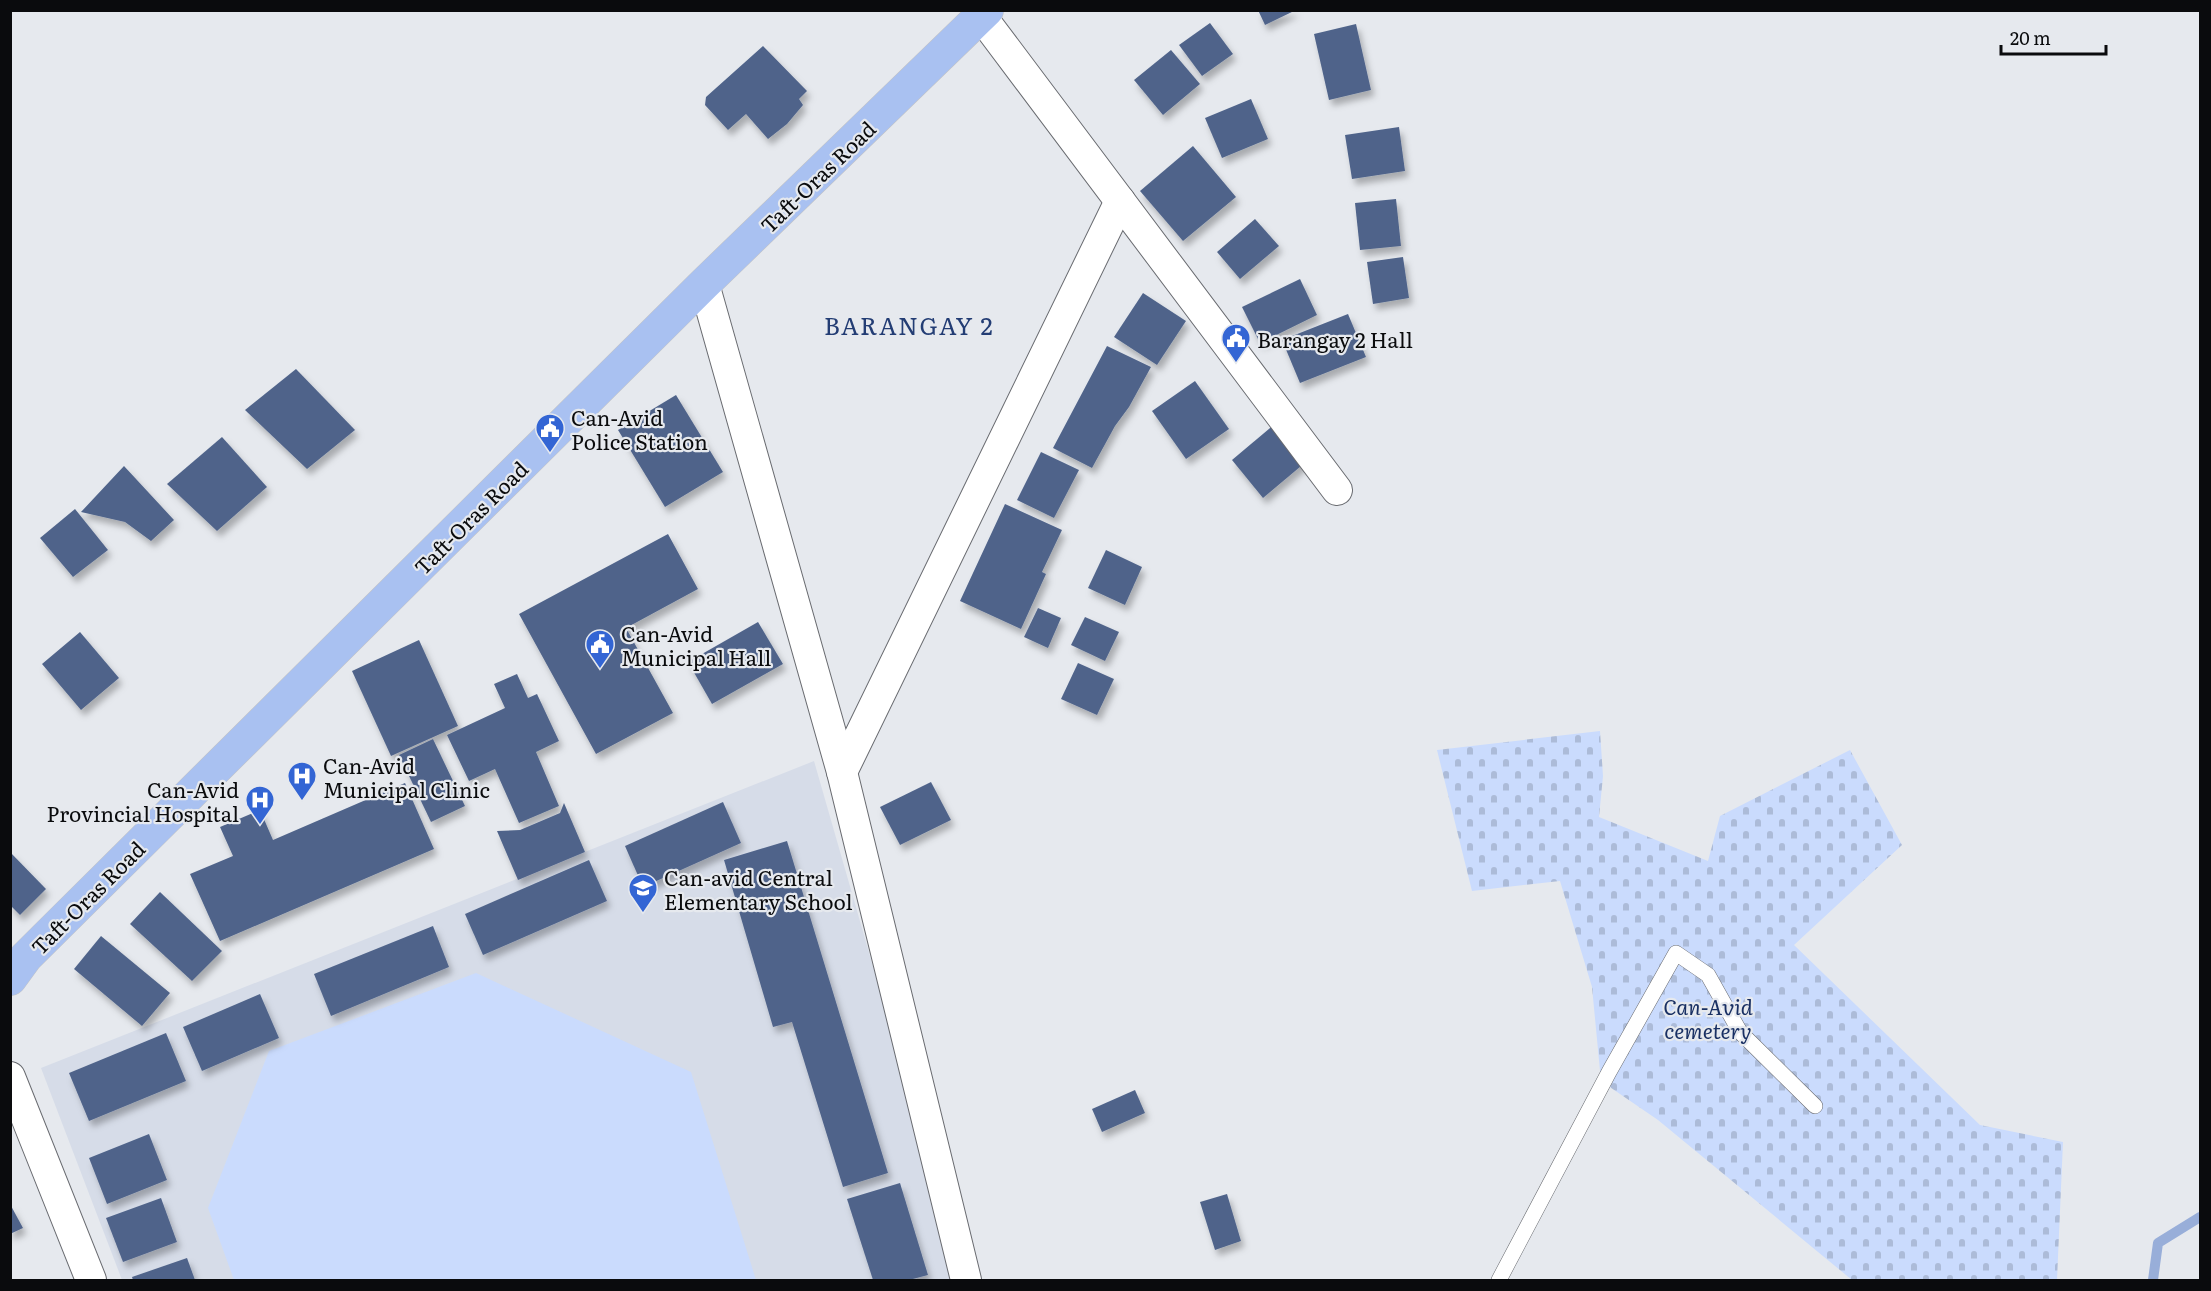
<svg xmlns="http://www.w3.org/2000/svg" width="2211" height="1291" font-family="Literata,serif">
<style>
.built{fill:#d6dce8}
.cemetery{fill:url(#cemetery-stones)}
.garden{fill:#cadbfd}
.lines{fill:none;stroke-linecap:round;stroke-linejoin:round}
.stream{stroke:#98aed9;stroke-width:10}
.building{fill:#50648a;filter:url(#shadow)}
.lane-casing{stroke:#696b70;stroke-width:16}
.street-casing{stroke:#696b70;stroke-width:32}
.primary-casing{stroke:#c4c4c5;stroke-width:34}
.lane{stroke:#fff;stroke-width:15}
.street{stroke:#fff;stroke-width:30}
.primary{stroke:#a9c1f1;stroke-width:33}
.labels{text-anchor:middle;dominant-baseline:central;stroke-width:4.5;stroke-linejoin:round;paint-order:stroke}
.street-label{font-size:21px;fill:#0a0b0d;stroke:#e6e9ee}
.poi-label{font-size:21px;fill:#0a0b0d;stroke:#e6e9ee;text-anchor:start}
.park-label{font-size:21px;font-style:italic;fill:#182f63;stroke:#e6e9ee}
.quarter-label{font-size:24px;letter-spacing:1.5px;fill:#233d74;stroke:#e6e9ee}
</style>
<defs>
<pattern id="cemetery-stones" width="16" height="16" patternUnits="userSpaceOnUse" patternTransform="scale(1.5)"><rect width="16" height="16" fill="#cadbfd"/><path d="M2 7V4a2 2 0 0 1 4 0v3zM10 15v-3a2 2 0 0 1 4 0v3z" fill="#acbbd8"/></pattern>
<filter id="shadow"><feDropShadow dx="3.5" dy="6" stdDeviation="3" flood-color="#0004"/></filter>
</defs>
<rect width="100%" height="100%" fill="#e6e9ee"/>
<path class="built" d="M814 761 963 1280H122L41 1068Z"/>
<path class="cemetery" d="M1600 731 1603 776 1599 817 1708 861 1720 816 1850 750 1902 845 1794 945 1980 1125 2063 1142 2057 1280H1852L1658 1120 1601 1081 1592 987 1560 881 1472 891 1437 750Z"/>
<path class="garden" d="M476 973 691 1072 756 1280H234L208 1208 269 1051Z"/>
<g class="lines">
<path class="stream" d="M2153 1280 2158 1243 2200 1217"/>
</g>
<g class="building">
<path d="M1258 10H1296L1265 25Z"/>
<path d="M1210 23 1233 54 1202 76 1179 45Z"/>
<path d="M1356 24 1371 90 1329 100 1314 34Z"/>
<path d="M763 46 807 91 799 99 803 105 787 124 768 139 746 114 728 130 705 105 706 97Z"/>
<path d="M1171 50 1200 84 1163 115 1134 80Z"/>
<path d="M1251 99 1268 139 1222 158 1205 118Z"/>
<path d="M1399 127 1405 171 1352 179 1345 135Z"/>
<path d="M1193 146 1236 197 1183 241 1140 191Z"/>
<path d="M1396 199 1401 246 1360 250 1355 203Z"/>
<path d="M1255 219 1279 246 1240 279 1217 252Z"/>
<path d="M1403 257 1409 298 1373 304 1367 262Z"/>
<path d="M1300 279 1317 315 1260 343 1242 307Z"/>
<path d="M1143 293 1186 321 1157 365 1114 337Z"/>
<path d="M1348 314 1366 357 1300 383 1282 340Z"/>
<path d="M1107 346 1151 367 1129 407 1115 426 1092 468 1053 448Z"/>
<path d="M296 369 355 430 307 469 245 410Z"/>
<path d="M1195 381 1229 429 1186 459 1152 411Z"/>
<path d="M676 395 723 472 665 507 618 430Z"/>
<path d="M1276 423 1307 461 1263 498 1232 460Z"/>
<path d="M222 437 267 487 217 531 167 484Z"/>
<path d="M1041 452 1079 470 1054 518 1017 500Z"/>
<path d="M124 466 174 520 151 541 125 522 81 512Z"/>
<path d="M1005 504 1062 530 1042 572 1046 574 1021 629 960 601Z"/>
<path d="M75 509 108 550 73 577 40 538Z"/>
<path d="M668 534 698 589 626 628 673 713 596 754 519 614Z"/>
<path d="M1106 550 1142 567 1125 605 1088 588Z"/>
<path d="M1038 608 1061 618 1048 648 1024 637Z"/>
<path d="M1085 617 1119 632 1105 661 1071 645Z"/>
<path d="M758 622 783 664 712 704 688 662Z"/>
<path d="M80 632 119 678 81 710 42 664Z"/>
<path d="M419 640 458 726 391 756 352 671Z"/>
<path d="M1078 663 1114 679 1097 715 1061 699Z"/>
<path d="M517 674 528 698 537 694 559 741 536 752 559 806 519 823 495 769 469 781 447 735 505 708 494 684Z"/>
<path d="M433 739 465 806 431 822 399 755Z"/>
<path d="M931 782 951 820 900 845 880 807Z"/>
<path d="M405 783 434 849 220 941 190 874 233 856 220 827 260 810 273 840Z"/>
<path d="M723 802 741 843 643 887 625 846Z"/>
<path d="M564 803 585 852 518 880 497 831 520 830 560 813Z"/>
<path d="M787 841 888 1173 843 1187 792 1022 773 1027 724 860Z"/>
<path d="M10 852 46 889 20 915 10 905Z"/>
<path d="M589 860 607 901 483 955 465 914Z"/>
<path d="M160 892 222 951 192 981 130 924Z"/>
<path d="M433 926 449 967 331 1016 314 974Z"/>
<path d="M101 936 170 993 142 1026 74 969Z"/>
<path d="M260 994 279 1038 202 1071 183 1027Z"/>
<path d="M166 1033 186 1081 89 1121 69 1073Z"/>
<path d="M1135 1090 1145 1113 1102 1132 1092 1109Z"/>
<path d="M149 1134 167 1180 107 1204 89 1158Z"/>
<path d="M900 1183 928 1275 909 1280H873L847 1199Z"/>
<path d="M1227 1194 1241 1241 1215 1250 1200 1202Z"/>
<path d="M161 1198 177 1242 123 1262 106 1218Z"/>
<path d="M10 1204 23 1228 10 1234Z"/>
<path d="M187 1258 195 1280H133L132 1277Z"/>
</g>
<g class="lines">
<g class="lane-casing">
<path id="lane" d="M1499 1280 1609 1072 1676 953 1708 975 1740 1032 1815 1106"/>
</g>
<g class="street-casing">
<g id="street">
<path d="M981 16 1337 490"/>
<path d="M704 284 842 772 966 1280"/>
<path d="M842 772 1120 201"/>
<path d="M10 1077 91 1280"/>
</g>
</g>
<g class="primary-casing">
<path id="primary" d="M10 979 26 957 704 284 987 10"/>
</g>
<use href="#lane" class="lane"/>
<use href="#street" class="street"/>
<use href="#primary" class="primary"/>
</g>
<defs>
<g id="civic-pin" transform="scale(1.5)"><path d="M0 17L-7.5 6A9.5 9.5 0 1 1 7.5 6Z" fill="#3365d4" stroke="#e6e9ee"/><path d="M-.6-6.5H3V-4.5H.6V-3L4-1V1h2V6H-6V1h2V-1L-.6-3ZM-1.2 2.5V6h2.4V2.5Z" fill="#fff"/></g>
<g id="hospital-pin" transform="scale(1.5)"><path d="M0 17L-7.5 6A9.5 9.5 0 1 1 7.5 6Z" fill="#3365d4" stroke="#e6e9ee"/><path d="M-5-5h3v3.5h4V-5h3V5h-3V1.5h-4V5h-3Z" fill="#fff"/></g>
<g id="school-pin" transform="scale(1.5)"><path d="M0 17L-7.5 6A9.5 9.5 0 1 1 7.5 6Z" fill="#3365d4" stroke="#e6e9ee"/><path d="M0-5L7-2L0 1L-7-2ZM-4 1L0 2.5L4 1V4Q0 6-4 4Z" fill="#fff"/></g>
</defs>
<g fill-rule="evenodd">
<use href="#civic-pin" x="1236" y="338"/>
<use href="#civic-pin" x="550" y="428"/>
<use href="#civic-pin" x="600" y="644"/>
<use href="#hospital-pin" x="302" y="776"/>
<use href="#hospital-pin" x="260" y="800"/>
<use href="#school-pin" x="643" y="888"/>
</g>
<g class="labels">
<g class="street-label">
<text transform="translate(817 176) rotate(-44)">Taft-Oras Road</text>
<text transform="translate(470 517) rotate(-45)">Taft-Oras Road</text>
<text transform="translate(87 897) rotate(-45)">Taft-Oras Road</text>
</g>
<g class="poi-label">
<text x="1257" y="338">Barangay 2 Hall</text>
<text x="571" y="416">Can-Avid<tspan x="571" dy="24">Police Station</tspan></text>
<text x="621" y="632">Can-Avid<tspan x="621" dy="24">Municipal Hall</tspan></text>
<text x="323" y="764">Can-Avid<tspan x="323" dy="24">Municipal Clinic</tspan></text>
<text x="239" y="788" text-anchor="end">Can-Avid<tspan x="239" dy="24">Provincial Hospital</tspan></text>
<text x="664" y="876">Can-avid Central<tspan x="664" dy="24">Elementary School</tspan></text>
</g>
<g class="park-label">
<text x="1708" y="1005">Can-Avid<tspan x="1708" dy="24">cemetery</tspan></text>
</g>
<g class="quarter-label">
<text x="909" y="324">BARANGAY 2</text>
</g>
</g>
<rect width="2211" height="1291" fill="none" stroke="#0a0b0d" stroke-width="24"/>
<path d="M2001 45v9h105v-9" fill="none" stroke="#0a0b0d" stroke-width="3"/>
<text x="2010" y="45" font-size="18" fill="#0a0b0d" stroke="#e6e9ee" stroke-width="4.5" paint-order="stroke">20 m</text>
</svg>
